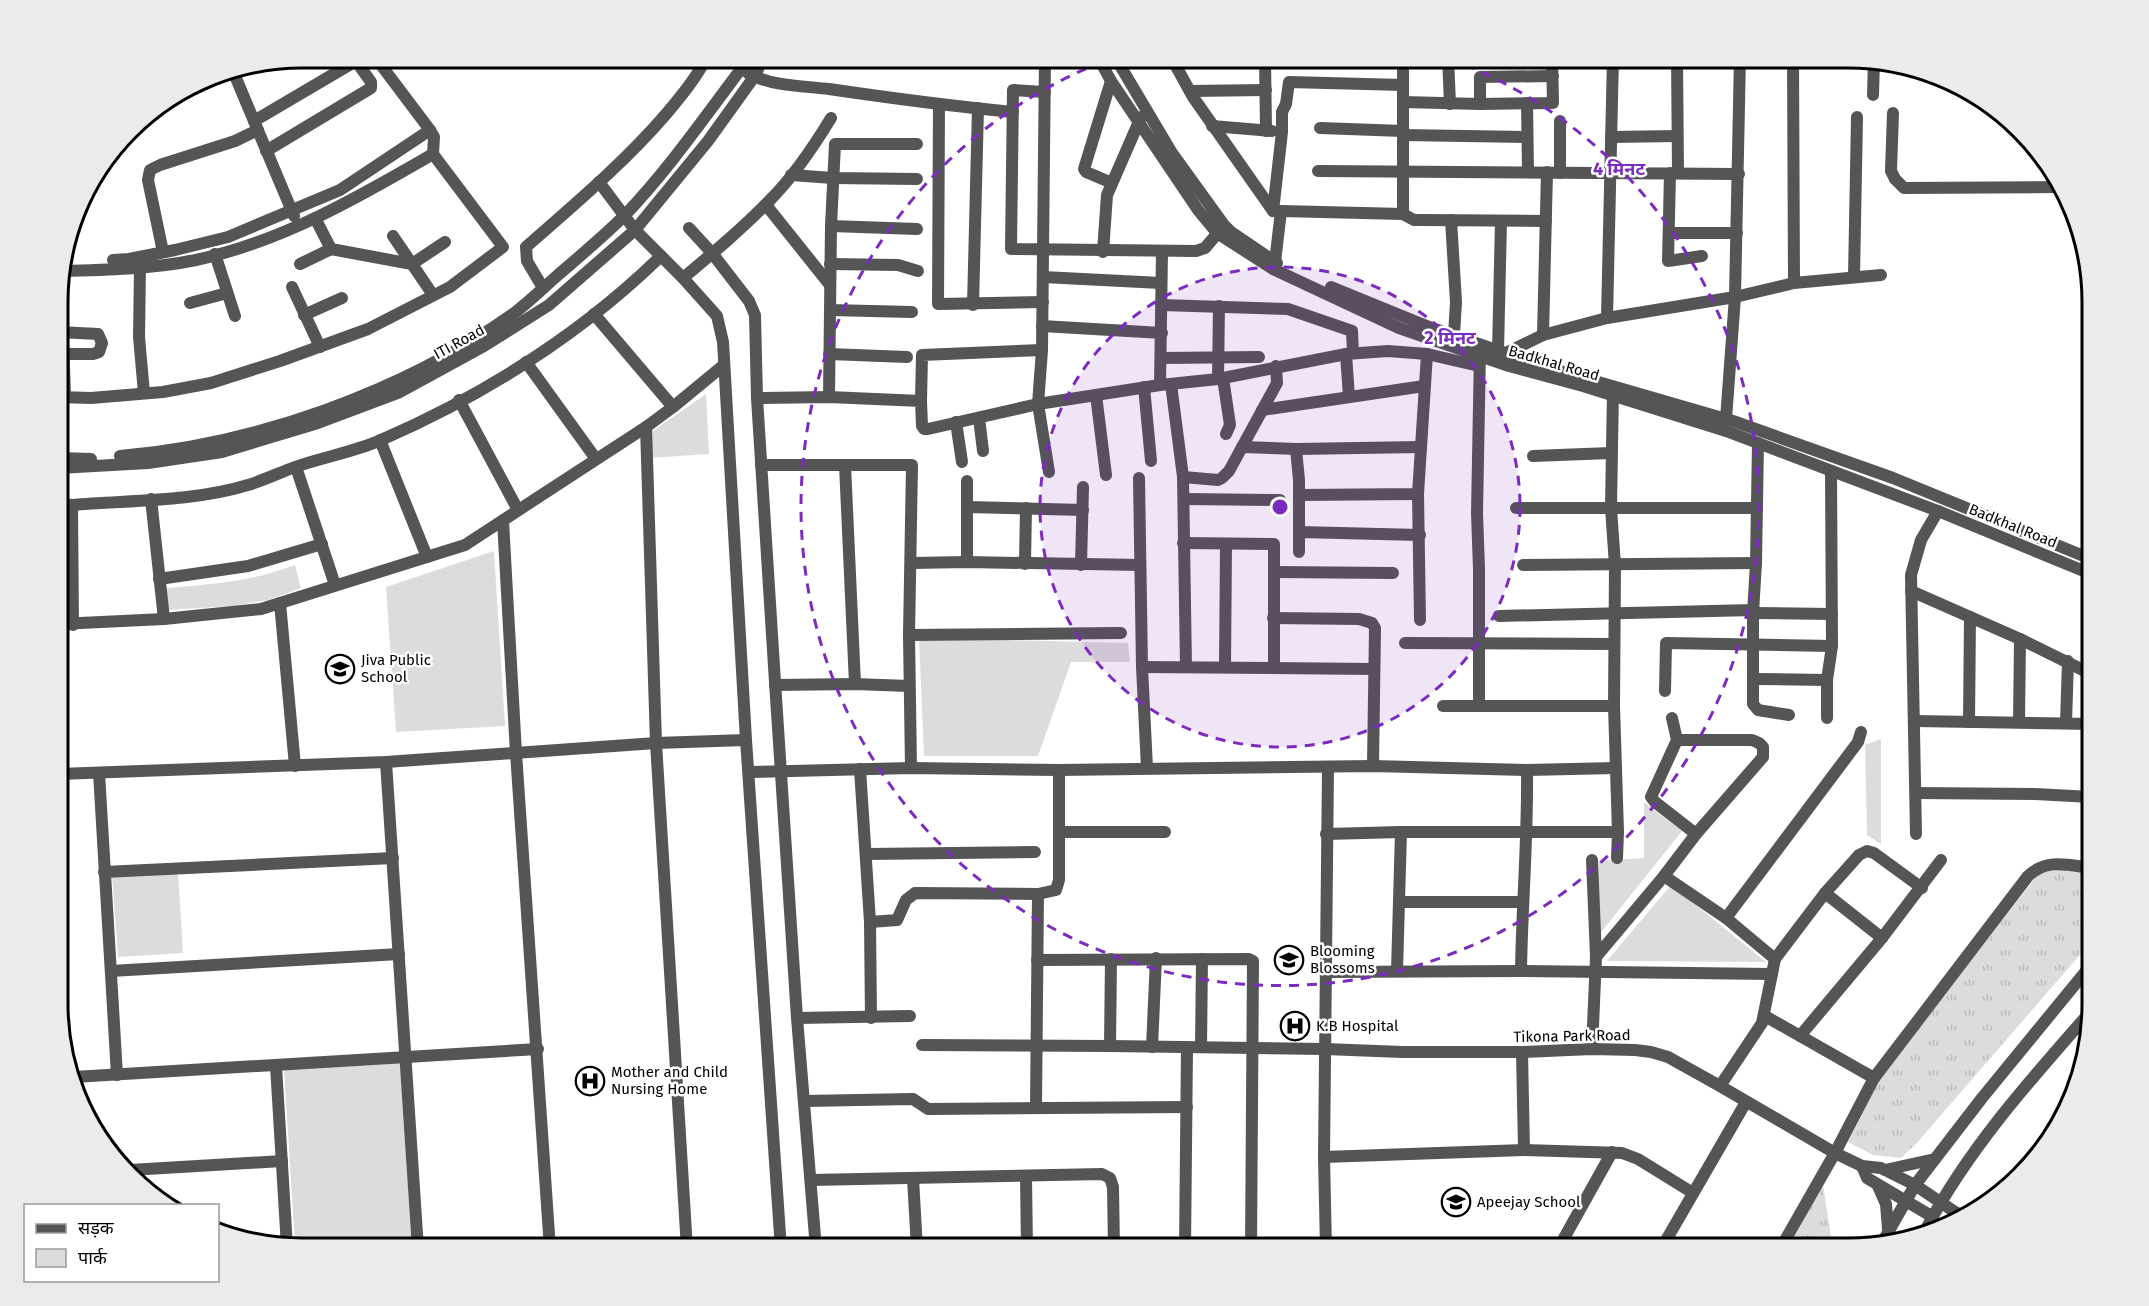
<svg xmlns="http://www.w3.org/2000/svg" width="2149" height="1306" font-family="'Fira Sans','Noto Sans Devanagari',sans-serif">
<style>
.grass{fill:url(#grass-tufts)}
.park{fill:#dcdcdc}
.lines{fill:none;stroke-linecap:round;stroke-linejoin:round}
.minor{stroke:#555;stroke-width:12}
.ring{fill:none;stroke:#7b2cbf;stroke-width:3;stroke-dasharray:10 8}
.labels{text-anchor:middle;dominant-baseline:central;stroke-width:5;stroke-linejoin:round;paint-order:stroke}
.street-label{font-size:15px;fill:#000;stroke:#fff}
.poi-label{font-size:15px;fill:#000;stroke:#fff;text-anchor:start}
.rim{fill:none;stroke:#000;stroke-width:3}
.centre{fill:#7b2cbf;stroke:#fff;stroke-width:3}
.ring-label{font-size:18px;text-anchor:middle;font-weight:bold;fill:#7b2cbf;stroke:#fff;stroke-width:5;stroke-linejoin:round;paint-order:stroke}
</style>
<defs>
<pattern id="grass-tufts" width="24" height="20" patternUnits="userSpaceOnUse" patternTransform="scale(1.5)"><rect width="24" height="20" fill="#dcdcdc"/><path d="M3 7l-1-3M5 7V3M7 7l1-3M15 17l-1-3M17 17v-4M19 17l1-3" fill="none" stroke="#bbb"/></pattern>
</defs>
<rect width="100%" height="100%" fill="#fff"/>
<g class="grass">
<path d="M2043 868 2091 869V942L1915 1145 1901 1158 1873 1155 1848 1142 1882 1075Z"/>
<path d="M1823 1184 1832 1245 1841 1248 1788 1249Z"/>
</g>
<g class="park">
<path d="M706 394 709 454 649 458 647 435Z"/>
<path d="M494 551 505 726 396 732 386 587Z"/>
<path d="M295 565 301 588 268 600 232 606 167 610 166 588C213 584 250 582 295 565Z"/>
<path d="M919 638 1128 643 1130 662H1071L1038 756H924Z"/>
<path d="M1881 739V844L1867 835 1865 745Z"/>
<path d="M1644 802 1682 831 1598 936 1599 861 1644 858Z"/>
<path d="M178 871 183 953 118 957 112 875Z"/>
<path d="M1671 885 1766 962 1607 961Z"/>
<path d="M400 1062 411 1237 295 1244 284 1070Z"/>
</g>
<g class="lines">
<g class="minor">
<path d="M1045 57 1042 350 1038 404 1049 472"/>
<path d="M1098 57 1111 81 1198 210 1217 233 1273 269 1399 328 1509 366 1583 386 1726 431 1938 511 2091 574"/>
<path d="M1115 57 1172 153 1224 225 1231 232 1277 263"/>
<path d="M1171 57 1193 97 1273 211"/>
<path d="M1265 57 1266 131"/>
<path d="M1403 57V214"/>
<path d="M1448 57 1450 104"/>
<path d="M1677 57 1678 173"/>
<path d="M1793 57 1794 283"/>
<path d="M233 71 294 216"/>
<path d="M748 73C770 86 803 86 829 89 890 98 951 106 1013 112"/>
<path d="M1111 81 1084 169 1086 172 1112 183"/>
<path d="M1190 91 1266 90"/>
<path d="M1045 92 1013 90 1011 249 1196 251 1205 248 1222 228"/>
<path d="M1873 95 1874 60"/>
<path d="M175 98 233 71"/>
<path d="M1403 102 1480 104 1553 103 1552 57"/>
<path d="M1527 103 1528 172"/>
<path d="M939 104 938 304 1043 302"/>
<path d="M1480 104V77L1553 76"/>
<path d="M1893 113 1891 171 1895 179 1904 188 2061 187"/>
<path d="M254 121 361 58"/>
<path d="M1560 121V173"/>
<path d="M1212 126 1272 131"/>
<path d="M1320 128 1403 131"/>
<path d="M1403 135 1527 137"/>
<path d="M1611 137 1677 136"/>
<path d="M266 151 371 88V82L356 61"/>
<path d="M1318 171 1739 174"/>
<path d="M1670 173 1668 261 1702 256"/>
<path d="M791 175 833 178 917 179"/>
<path d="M599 182 635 230 683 278 717 316 723 342 746 740 781 1249"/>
<path d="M766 205 830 285"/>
<path d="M1281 211 1403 214 1414 220H1422L1546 221"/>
<path d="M315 218 331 249 412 264 445 242"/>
<path d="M1451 220 1456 302 1454 335"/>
<path d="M831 226 917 229"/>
<path d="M689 228 712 253 749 301 755 315 757 398 775 682 797 1018 816 1249"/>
<path d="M1669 233H1737"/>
<path d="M393 236 433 295"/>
<path d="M163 252 148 180 150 170 160 165 235 141 258 130"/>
<path d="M1103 252 1107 195 1141 117"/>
<path d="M215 254 235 316"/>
<path d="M113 260 129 259 175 250 228 237 340 190 430 130"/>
<path d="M1275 262 1281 211H1273L1282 132V112L1286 104 1289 82 1403 85"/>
<path d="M300 264 331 249"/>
<path d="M830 264 898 265 918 271"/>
<path d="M140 267 139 337 144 393"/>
<path d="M59 271C104 270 152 269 196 260 281 242 359 197 433 154L434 137 430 130 375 57"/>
<path d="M61 271 65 398"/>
<path d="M1043 277 1161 283"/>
<path d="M1854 277 1857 117"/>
<path d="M683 278C713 253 743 228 770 200 794 176 814 146 831 118"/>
<path d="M292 287 320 347"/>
<path d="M1331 287 1429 327 1543 366 1733 421 1893 478 2091 559"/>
<path d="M543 288 527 261 526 247C575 204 625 162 667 113 682 95 696 78 707 57"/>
<path d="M190 303 227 293"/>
<path d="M973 305 978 108"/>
<path d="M1161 305 1288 309 1352 331 1353 353"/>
<path d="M830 310 912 312"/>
<path d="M594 314 673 407"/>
<path d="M304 315 342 298"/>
<path d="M1607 318 1613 57"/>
<path d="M1042 326 1162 333"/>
<path d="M59 332 98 334 102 343 99 352 93 354H59"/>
<path d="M1543 335 1547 172"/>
<path d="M1498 351 1501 221"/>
<path d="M1506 353 1543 335 1607 318 1735 297 1794 283 1881 275"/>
<path d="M829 354 907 357"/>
<path d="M1346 354 1349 397"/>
<path d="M1161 358 1259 357"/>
<path d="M526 362 596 459"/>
<path d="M1223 378 1230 425 1226 434"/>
<path d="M1218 379 1219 306"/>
<path d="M1171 384 1183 477 1186 667"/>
<path d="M1160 385 1162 252"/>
<path d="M1144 387 1151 461"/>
<path d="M1613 389 1611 508 1615 565 1614 706 1618 832 1617 858"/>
<path d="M1096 395 1106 475"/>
<path d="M59 397 91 398 163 392 211 383 280 361 368 329 450 287 503 247 433 154"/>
<path d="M829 397 831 226 835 144H917"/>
<path d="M757 398 829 397 921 401 922 426 924 429H928L1038 404 1160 385 1218 379 1346 354 1388 351 1427 354"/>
<path d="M459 400 518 510"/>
<path d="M921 401 922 355 1042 350"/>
<path d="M1262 410 1424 386"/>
<path d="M979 418 983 451"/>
<path d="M1726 419 1735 297 1740 57"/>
<path d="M956 422 962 462"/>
<path d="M646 427 656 743 687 1249"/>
<path d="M380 440 427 557"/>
<path d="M1758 443 1756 563 1753 613V704L1758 710 1789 715"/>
<path d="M1242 447 1296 449 1421 447"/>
<path d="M1296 449 1299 480V552"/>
<path d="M120 456C254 445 403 392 513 314 529 302 543 288 558 275 580 256 604 236 625 215 668 170 704 118 741 69L747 57"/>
<path d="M1533 456 1611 453"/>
<path d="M59 458 91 459"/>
<path d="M761 465H912L909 635 911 768"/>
<path d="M845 465 855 684"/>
<path d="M296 467 335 585"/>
<path d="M59 468 148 463 222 452 318 423 398 393 484 346 549 305 635 230 708 141 754 77 764 57"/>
<path d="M1183 477 1218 480 1222 478 1229 471 1277 383 1276 366"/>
<path d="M1139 478 1142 667 1147 768"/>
<path d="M967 481V562"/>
<path d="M1418 494 1420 620"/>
<path d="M1299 495 1418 494 1427 354 1479 366"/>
<path d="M151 499 164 619"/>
<path d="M1184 499 1280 500"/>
<path d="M59 504 72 505C129 500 192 502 248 485 264 480 279 473 295 467 323 457 354 452 381 440 484 395 581 334 661 256"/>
<path d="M72 505 73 625"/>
<path d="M967 507 1083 510"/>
<path d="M1516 508H1757"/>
<path d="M503 521 516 753 550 1249"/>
<path d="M1299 532 1420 535"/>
<path d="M1183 543 1274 544V668"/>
<path d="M911 563 967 562 1140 565"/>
<path d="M1025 564 1026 508"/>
<path d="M1081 565 1083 487"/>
<path d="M1523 565 1756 563"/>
<path d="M1274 572 1393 573"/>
<path d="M159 579 248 566 322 544"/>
<path d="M1911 591 2020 639 2091 674"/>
<path d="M280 603 295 766"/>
<path d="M1753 613 1832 614"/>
<path d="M1499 616 1754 610"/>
<path d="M1273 618 1359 619 1372 623 1375 628 1373 766"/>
<path d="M59 624 164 619 261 609 465 545 646 427 673 407 724 365"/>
<path d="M909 635 1121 633"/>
<path d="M1405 643 1614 644"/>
<path d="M1142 667 1374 669"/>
<path d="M1225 667 1226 545"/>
<path d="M1754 679 1827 680"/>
<path d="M775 685 855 684 909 686"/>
<path d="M1665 691 1666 643 1832 646"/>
<path d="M1479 705V569L1477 513 1480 351"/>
<path d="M1443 706H1614"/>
<path d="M1672 718 1677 740 1651 797 1655 802 1696 834"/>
<path d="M1827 718V680L1832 646 1831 471"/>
<path d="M1915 721 2091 724"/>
<path d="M1969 722 1970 617"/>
<path d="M2019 722 2020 639"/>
<path d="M2066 723 2068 661"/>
<path d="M386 762 418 1249"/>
<path d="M860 769 870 922 871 1018"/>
<path d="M749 772 911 768 1059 770 1373 766 1527 770 1616 768"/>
<path d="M99 773 117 1075"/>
<path d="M59 774 386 762 656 743 746 740"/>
<path d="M1916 793 2035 794 2091 797"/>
<path d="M1059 832H1165"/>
<path d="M1326 834 1401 832H1618"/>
<path d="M1916 834 1911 575 1921 540 1938 511"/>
<path d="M867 854 1035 852"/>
<path d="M1592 860 1596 957 1592 1049"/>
<path d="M104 872 393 858"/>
<path d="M1664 876 1726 918 1775 959"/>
<path d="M1825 893 1882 938"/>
<path d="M1399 902H1522"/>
<path d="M1726 918 1858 742 1861 732"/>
<path d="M870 922 897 920 906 900 915 893 1038 894 1056 890 1059 880V770"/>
<path d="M1596 957 1664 876 1696 834 1763 757V747L1759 743 1752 740H1677"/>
<path d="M1037 960 1249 959 1253 961 1251 1249"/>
<path d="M111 971 399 954"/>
<path d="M1397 971 1401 832"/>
<path d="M1521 971C1522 904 1528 837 1527 770"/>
<path d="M1326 972 1521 971 1772 974"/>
<path d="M1765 1016 1874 1078"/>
<path d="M797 1018 910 1016"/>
<path d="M1800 1036 1882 938 1941 860"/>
<path d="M922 1045 1110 1046 1325 1049 1402 1052H1522L1592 1049 1635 1050 1651 1052 1668 1057 1720 1086 1835 1153 1862 1166 1881 1168 1915 1185 1955 1212 1966 1217"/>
<path d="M1110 1046 1111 959"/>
<path d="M1152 1047 1156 958"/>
<path d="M1201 1047 1202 959"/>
<path d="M1522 1052 1524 1150"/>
<path d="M276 1066 287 1247"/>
<path d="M74 1077 538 1049"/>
<path d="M1720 1086 1762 1023 1775 959 1825 893 1859 855 1867 851 1874 853 1922 888"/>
<path d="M804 1101 913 1099 928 1109 1187 1107"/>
<path d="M1036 1107 1038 894"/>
<path d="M1324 1157 1524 1150 1622 1153 1638 1159 1693 1193"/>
<path d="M1862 1166 1867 1178 1933 1217"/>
<path d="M130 1170 282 1161"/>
<path d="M1885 1170 1935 1159"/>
<path d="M1026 1177 1027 1249"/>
<path d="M913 1178 917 1249"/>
<path d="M811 1180 1102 1174 1110 1178 1113 1187 1114 1249"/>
<path d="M1878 1186 1886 1204 1888 1229"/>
<path d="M1926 1229C1969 1148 2031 1079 2091 1011"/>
<path d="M1882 1243 1915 1185 1982 1098 2091 965"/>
<path d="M1185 1249 1187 1047"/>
<path d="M1326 1249 1324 1157 1328 767"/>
<path d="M1558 1249 1612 1152"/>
<path d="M1661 1249 1746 1102"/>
<path d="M1780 1249 1836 1151 1874 1078 2028 876C2047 858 2068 865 2091 868"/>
</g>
</g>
<circle cx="1280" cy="507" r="240" fill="#7b2cbf" fill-opacity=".12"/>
<g class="ring">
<circle cx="1280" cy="507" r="240"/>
<path d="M1448 58A479 479 0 1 1 1112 58"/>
</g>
<defs>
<g id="school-ring" transform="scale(1.5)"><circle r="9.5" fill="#fff" stroke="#000" stroke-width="1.5"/><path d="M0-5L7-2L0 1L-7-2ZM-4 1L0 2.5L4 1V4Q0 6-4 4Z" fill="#000"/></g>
<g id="hospital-ring" transform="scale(1.5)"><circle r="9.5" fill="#fff" stroke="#000" stroke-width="1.5"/><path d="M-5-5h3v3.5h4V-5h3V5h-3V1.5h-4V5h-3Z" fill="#000"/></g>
</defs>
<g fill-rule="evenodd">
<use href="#school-ring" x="340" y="669"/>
<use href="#school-ring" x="1289" y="960"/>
<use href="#hospital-ring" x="1295" y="1026"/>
<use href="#hospital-ring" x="590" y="1081"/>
<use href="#school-ring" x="1456" y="1202"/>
</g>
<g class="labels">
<g class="street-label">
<text transform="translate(459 342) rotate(-29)">ITI Road</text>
<text transform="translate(1554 363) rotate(16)">Badkhal Road</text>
<text transform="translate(2013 526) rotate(22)">Badkhal Road</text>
<text transform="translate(1572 1036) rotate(-1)">Tikona Park Road</text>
</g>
<g class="poi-label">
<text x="361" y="660">Jiva Public<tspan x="361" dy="17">School</tspan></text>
<text x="1310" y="951">Blooming<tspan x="1310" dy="17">Blossoms</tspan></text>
<text x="1316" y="1026">K.B Hospital</text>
<text x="611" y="1072">Mother and Child<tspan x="611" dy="17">Nursing Home</tspan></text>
<text x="1477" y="1202">Apeejay School</text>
</g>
</g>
<path d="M0 0H2149V1306H0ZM302 68H1848A234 234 0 0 1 2082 302V1004A234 234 0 0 1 1848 1238H302A234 234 0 0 1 68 1004V302A234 234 0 0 1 302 68Z" fill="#ebebeb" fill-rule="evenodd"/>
<path class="rim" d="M302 68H1848A234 234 0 0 1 2082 302V1004A234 234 0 0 1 1848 1238H302A234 234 0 0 1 68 1004V302A234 234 0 0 1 302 68Z"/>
<circle cx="1280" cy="507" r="9" class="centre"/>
<g class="ring-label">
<text x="1619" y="175">4 मिनट</text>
<text x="1450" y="344">2 मिनट</text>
</g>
<rect x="24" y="1204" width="195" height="78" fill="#ffffff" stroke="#999999" stroke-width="1.5"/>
<rect x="36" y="1224" width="30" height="9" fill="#555555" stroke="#999999" stroke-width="1.5"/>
<text x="78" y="1234" font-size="18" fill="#000000">सड़क</text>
<rect x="36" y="1249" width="30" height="18" fill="#dcdcdc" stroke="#999999" stroke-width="1.5"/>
<text x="78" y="1264" font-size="18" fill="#000000">पार्क</text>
</svg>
